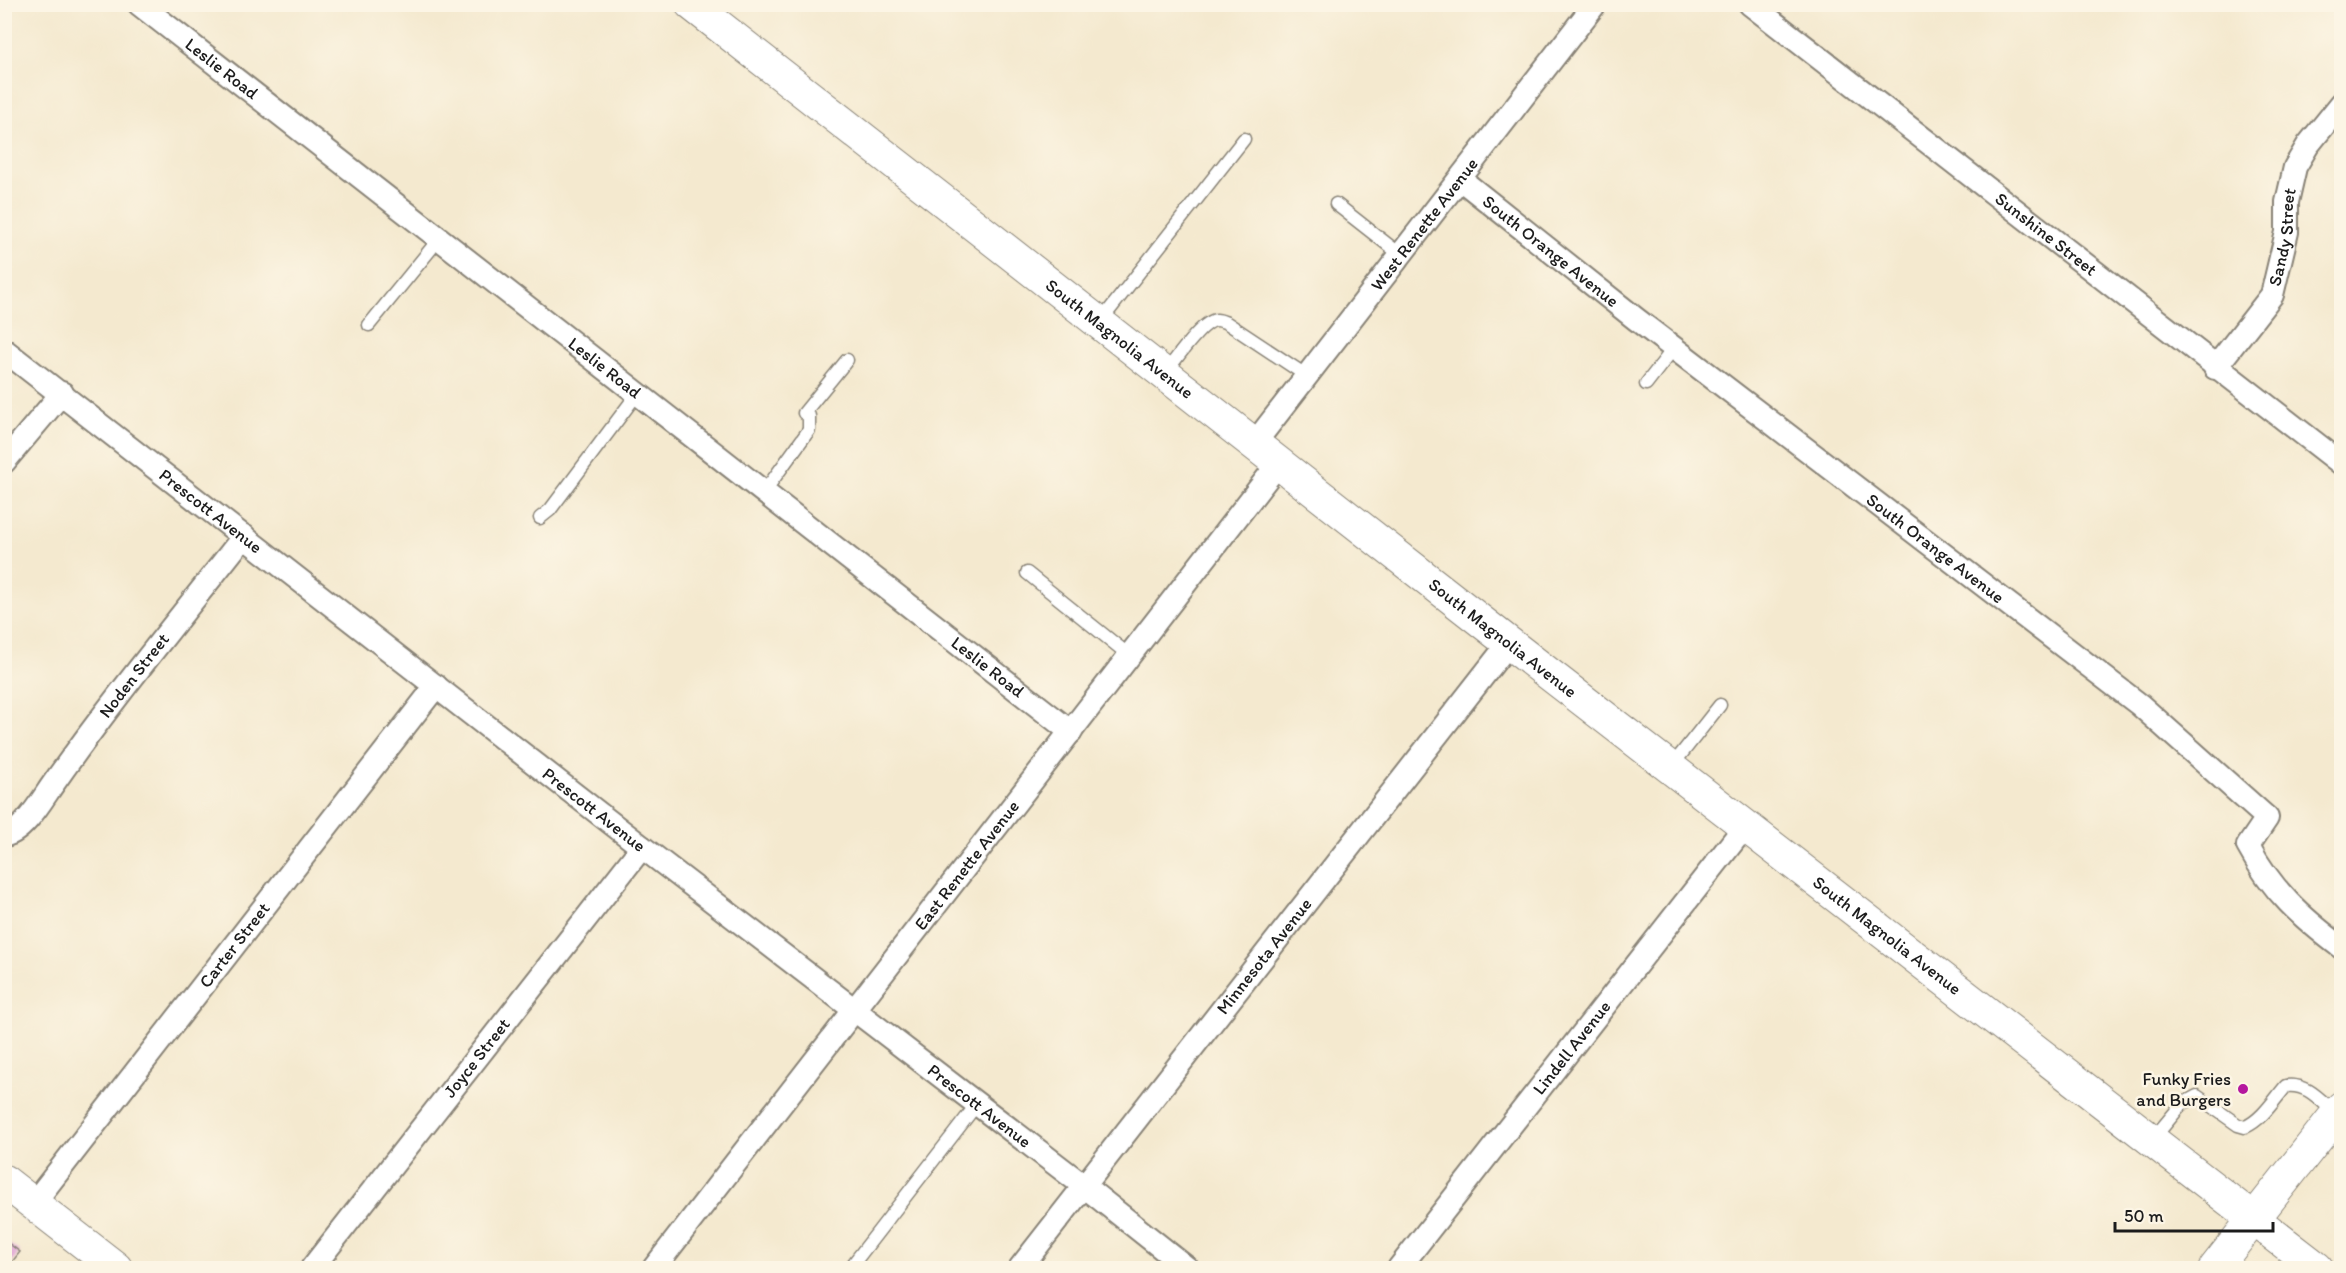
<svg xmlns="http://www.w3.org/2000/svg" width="2346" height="1273" font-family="Itim,sans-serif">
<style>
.building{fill:#dfa4d4}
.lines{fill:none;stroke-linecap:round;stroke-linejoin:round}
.lane-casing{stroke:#888276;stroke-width:15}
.street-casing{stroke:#888276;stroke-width:26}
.secondary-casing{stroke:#888276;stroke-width:34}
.lane{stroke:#fff;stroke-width:12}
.street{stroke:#fff;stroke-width:22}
.secondary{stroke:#fff;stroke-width:32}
.poi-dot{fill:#b5179e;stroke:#fcf5e5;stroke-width:2}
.labels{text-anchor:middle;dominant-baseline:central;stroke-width:5;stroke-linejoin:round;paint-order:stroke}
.street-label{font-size:18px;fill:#1c1c1c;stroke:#fcf5e5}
.poi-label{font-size:18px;fill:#1c1c1c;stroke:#fcf5e5;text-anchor:end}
</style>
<rect width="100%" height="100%" fill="#fcf5e5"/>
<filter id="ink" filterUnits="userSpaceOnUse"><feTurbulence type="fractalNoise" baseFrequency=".0167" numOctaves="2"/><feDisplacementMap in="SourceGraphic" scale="12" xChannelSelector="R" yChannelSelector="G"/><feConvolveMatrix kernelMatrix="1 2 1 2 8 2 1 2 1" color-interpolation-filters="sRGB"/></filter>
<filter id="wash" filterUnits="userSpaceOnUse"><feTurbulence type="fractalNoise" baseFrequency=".008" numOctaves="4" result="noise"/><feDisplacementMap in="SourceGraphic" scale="24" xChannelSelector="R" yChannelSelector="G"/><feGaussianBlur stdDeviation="1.35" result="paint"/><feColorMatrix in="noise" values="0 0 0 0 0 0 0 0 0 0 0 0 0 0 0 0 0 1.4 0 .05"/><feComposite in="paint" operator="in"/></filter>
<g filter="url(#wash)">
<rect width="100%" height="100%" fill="#f4e9cf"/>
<g id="blocks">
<path class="building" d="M4 1240 20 1252 7 1268H4Z"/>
</g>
</g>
<g filter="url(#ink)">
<use href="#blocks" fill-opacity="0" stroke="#888276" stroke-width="1.5"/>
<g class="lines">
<g class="lane-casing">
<g id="lane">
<path d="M1336 204 1401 255"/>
<path d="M1100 322 1244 139"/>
<path d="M369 325 439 239"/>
<path d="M1165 373C1175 361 1202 320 1217 320 1220 320 1224 322 1227 323L1307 376"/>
<path d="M1646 384 1674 348"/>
<path d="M764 492 809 430V416L804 413 847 360"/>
<path d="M540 518 550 510 637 394"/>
<path d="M1027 573 1130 656"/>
<path d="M1671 767 1720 705"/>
<path d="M2153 1139 2182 1104 2197 1096 2238 1125 2245 1127C2262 1120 2274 1100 2286 1086 2307 1083 2320 1100 2335 1113"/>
<path d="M850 1268 977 1104"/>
</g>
</g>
<g class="street-casing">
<g id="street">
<path id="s1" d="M139 4 1071 732"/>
<path id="s2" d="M1750 4 2342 464"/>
<path id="s3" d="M1460 179 1636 319 2140 705 2267 818 2248 846C2272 891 2301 917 2342 948"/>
<path id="s4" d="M4 350 642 847 1084 1186 1187 1268"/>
<path id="s5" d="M2215 368 2272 295 2287 232V202L2295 167 2308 145 2342 103"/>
<path id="s6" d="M1254 444 1595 4"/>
<path d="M4 462 62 393"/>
<path id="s7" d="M4 835C21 835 42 800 51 787 111 701 179 619 244 536"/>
<path id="s8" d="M33 1204 436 686"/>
<path id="s9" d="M312 1268 642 847"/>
<path id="s10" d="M654 1268 1279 463"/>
<path id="s11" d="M1020 1268 1509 643"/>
<path id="s12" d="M1399 1268 1746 825"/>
</g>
</g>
<g class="secondary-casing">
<g id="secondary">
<path id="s13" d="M691 4 1509 643 2317 1268"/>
<path d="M4 1181 116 1268"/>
<path d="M2215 1268 2342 1107"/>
</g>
</g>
<use href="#lane" class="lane"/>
<use href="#street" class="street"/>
<use href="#secondary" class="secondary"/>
</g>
</g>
<circle class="poi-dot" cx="2243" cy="1089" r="6"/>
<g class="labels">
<g class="street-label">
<text stroke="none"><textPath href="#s1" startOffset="105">Leslie Road</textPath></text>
<text stroke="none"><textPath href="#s6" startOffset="278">West Renette Avenue</textPath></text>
<text stroke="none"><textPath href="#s2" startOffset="375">Sunshine Street</textPath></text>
<text stroke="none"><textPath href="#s5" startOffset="152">Sandy Street</textPath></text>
<text stroke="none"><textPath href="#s3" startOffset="116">South Orange Avenue</textPath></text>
<text stroke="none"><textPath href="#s13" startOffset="544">South Magnolia Avenue</textPath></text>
<text stroke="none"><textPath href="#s1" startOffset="591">Leslie Road</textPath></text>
<text stroke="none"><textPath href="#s4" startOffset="262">Prescott Avenue</textPath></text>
<text stroke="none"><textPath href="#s3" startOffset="602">South Orange Avenue</textPath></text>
<text stroke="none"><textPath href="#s13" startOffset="1030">South Magnolia Avenue</textPath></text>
<text stroke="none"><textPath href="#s1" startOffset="1077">Leslie Road</textPath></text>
<text stroke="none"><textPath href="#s7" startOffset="208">Noden Street</textPath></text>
<text stroke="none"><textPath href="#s4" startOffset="748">Prescott Avenue</textPath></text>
<text stroke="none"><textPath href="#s10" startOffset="510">East Renette Avenue</textPath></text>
<text stroke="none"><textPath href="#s13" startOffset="1516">South Magnolia Avenue</textPath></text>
<text stroke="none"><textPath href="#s8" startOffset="328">Carter Street</textPath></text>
<text stroke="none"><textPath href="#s11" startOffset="396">Minnesota Avenue</textPath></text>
<text stroke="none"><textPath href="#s12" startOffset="280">Lindell Avenue</textPath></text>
<text stroke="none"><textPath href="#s9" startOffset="267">Joyce Street</textPath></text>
<text stroke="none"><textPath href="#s4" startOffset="1234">Prescott Avenue</textPath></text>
</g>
<g class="poi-label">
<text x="2231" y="1079">Funky Fries<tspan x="2231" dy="21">and Burgers</tspan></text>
</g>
</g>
<rect width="2346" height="1273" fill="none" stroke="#fcf5e5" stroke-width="24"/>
<path d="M2115 1222v9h158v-9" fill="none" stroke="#1c1c1c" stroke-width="3"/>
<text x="2124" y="1222" font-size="18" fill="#1c1c1c" stroke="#fcf5e5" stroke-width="4.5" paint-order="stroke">50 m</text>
</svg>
